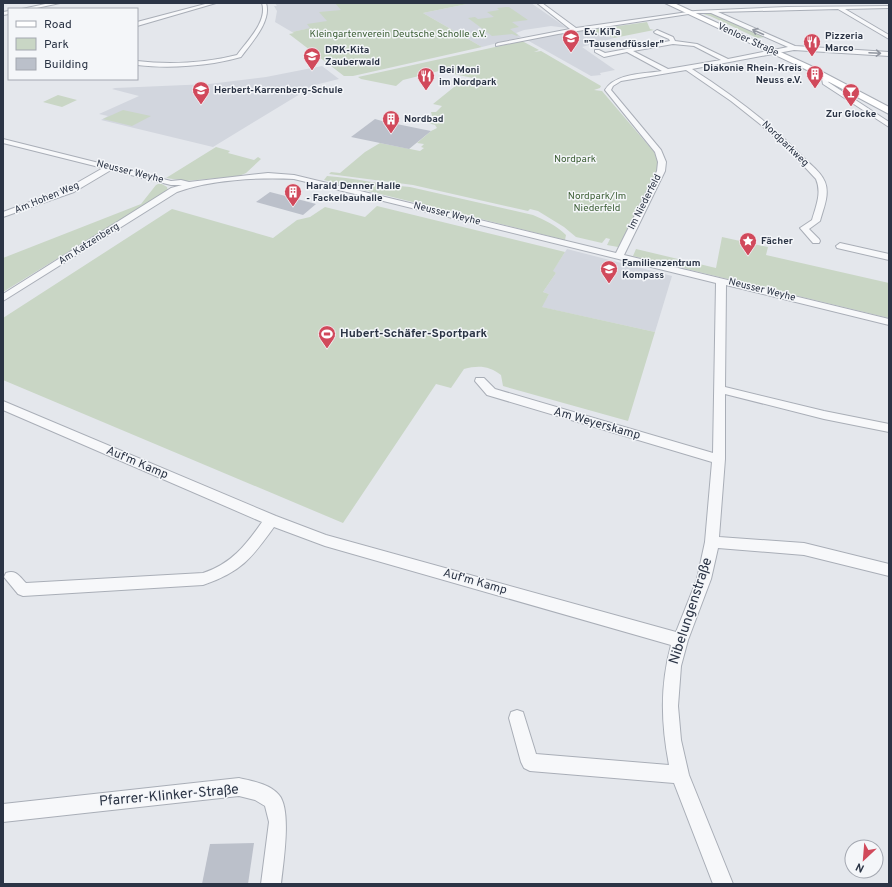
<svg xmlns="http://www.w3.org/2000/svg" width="892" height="887" font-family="Overpass,sans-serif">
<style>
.built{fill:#d2d6de}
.green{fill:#c9d6c5}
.building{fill:#bbc0ca}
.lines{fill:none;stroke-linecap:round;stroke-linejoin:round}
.minor-casing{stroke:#a9aeb7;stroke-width:2}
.secondary-casing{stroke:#a9aeb7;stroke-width:2}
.minor{fill:#f7f8fa;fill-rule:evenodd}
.secondary{fill:#fff;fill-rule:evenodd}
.oneway{stroke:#9196a0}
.labels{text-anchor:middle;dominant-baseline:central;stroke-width:3;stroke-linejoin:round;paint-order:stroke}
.far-poi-label{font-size:10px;font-weight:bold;fill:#2b3445;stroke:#f4f6f9;text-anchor:start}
.far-park-label{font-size:10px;fill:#3f6138;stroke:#f4f6f9}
.far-street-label{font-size:10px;fill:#2b3445;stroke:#f4f6f9}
.poi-label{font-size:12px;font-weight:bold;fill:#2b3445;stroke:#f4f6f9;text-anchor:start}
.street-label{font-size:12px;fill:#2b3445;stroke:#f4f6f9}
.near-street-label{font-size:14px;fill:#2b3445;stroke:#f4f6f9}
</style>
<rect width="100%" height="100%" fill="#e4e7ec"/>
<g class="built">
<path d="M275 3H354L373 15 292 32 275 22 277 11 274 6H277Z"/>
<path d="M472 3H531L567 28 551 26 524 30 516 33 521 37 482 47 423 13Z"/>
<path d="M590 30 614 38 582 47 615 70 600 73 601 75 591 76 527 40 568 32Z"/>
<path d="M322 66 339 79 311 86 308 88H310L213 147 101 120 108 116 99 114 139 96 112 89 115 88 209 84 266 77Z"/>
<path d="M567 249 672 276 655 332 541 307 549 294 543 292 556 273 552 272Z"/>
</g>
<g class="green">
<path d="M335 3H472L423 13 482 47 353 76H344L289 34 294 33 292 32 310 28 307 24 327 21 319 12 341 10Z"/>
<path d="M506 7H509L528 20 512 22 519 27 510 29 518 35 517 36 512 34 492 36 468 18 475 17 478 19 494 17 487 12 499 10 497 8Z"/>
<path d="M710 12 765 37 757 38 710 16 700 13Z"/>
<path d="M647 22 650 29 654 30 614 38 590 30Z"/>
<path d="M522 41 539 50 534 52 541 51 601 86 600 88 594 90 602 91 654 152 658 161 657 171 618 247 607 245 610 239 606 238 602 243 576 237 564 227 538 211 530 209 528 211 413 185 329 174 331 172 340 173 365 152 380 143 420 151 424 148 421 147 424 144 417 143 431 131 437 128 435 125 428 123 433 120 431 112H436L442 106 433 104 459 83 466 84 473 78 439 71 403 80 396 86 361 79 358 77Z"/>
<path d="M58 95 77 100 62 107 43 102Z"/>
<path d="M123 110 151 116 132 126 103 119Z"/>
<path d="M216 147 230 151 228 153 254 160 258 157 261 159 246 173 239 176 186 181 166 178Z"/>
<path d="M327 176C355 178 382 185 410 187L533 215C545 220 557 226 566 235L565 240 324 180Z"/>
<path d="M160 183 167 187 168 191 144 205 3 292V258L141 204 156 185Z"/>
<path d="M377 206 565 252 553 271 556 273 543 292 549 294 542 307 655 332 628 421 503 386 501 375C489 366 479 365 464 369L451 388 436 384 343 523 3 380V318L172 209 273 238 297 220 310 217 325 207 365 217Z"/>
<path d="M722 237 768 247 766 255 889 283V318L633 256 636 249 716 268Z"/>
</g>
<g class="building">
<path d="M375 119 382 121 431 131 409 149 351 137Z"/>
<path d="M270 192 301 200 316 204 303 215 256 202Z"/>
<path d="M254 843 248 884H202L210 844Z"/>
</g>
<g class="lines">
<g class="minor-casing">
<g id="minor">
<path d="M50 3H60L32 9H22Z"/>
<path d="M209 3H216L137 26V22Z"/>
<path d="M262 3H266C272 21 251 43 241 57 209 66 170 69 137 65V61C169 65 206 63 237 55 247 41 268 21 262 3Z"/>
<path d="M537 3H542L576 28 695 11 787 7 889 6V8L845 9 889 35V39L838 9 718 12 795 46 889 52V56L794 50 692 69C733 95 771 124 805 159 812 166 821 172 825 182 830 195 823 209 820 221L809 229 819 239 820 241 819 243H813L800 228 812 220C816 206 822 193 816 179L788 149 760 124 731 101 686 70 621 81 613 86 611 90 661 150 666 162 665 171 624 255 889 319V325L726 285 725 387 824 411 889 424V432L824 419 725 394V459L719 537 804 543 889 564V576L804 555 718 548 711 579 688 640 681 666 678 706 681 740 689 775 733 884H713L674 783 530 771 524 768 521 762 509 718 511 712 517 710 523 712 536 754 669 765C661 723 660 686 671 645L325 546 274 527C251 559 241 572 203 585L23 596 18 594 4 577 6 573C16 569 20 577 26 583L203 573C231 564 246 545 262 522L3 410V401L276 516 326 535 676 632 697 579 705 542 712 462 487 395 475 381 476 378H484L495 389 713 453 716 283 294 179C259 177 209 180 177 192L3 301V294L171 188 182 185H171L111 170 74 192 3 217V212L68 188 103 168 3 143V139L171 181 181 180 189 182 268 173 294 175 616 253 657 171 658 162 655 152 605 90C615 73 644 74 662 71L627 52 604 57 595 52V50H599L605 53 670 41 669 39 655 33 654 32 657 30 673 37 675 41 697 44 728 59 788 47 711 13H695L558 34 496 46V44L498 43 570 29ZM673 44 694 46 721 60 668 69 633 51Z"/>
<path d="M9 11V14L3 15V12Z"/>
<path d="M828 77 831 79 828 82 889 122V127L823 84 822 79Z"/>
<path d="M840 243 889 254V260L837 248 836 246Z"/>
<path d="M239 778C252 781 270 784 279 795 292 810 283 864 281 884H261L269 822 265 806 255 800 239 796 3 822V804Z"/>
</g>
</g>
<g class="secondary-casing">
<path id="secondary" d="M665 3H674L811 66 889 107V114L805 69Z"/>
</g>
<use href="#minor" class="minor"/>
<use href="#secondary" class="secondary"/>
</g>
<defs><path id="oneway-shaft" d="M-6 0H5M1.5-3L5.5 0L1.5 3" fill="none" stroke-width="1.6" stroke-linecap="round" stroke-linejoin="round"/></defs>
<g class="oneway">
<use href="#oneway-shaft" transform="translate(758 32) rotate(-156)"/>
<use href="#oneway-shaft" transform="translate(875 53) rotate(3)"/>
</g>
<defs>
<g id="school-pin" transform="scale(0.9)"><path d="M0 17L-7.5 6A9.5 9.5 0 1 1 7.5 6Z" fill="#d1495b" stroke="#f4f6f9"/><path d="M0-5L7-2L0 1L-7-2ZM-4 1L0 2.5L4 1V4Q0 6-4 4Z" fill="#fff"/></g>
<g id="restaurant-pin" transform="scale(0.9)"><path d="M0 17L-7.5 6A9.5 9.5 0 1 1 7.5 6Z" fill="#d1495b" stroke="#f4f6f9"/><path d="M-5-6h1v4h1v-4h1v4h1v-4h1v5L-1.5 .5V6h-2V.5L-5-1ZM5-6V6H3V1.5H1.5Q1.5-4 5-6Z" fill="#fff"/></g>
<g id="building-pin" transform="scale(0.9)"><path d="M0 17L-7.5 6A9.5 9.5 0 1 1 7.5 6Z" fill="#d1495b" stroke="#f4f6f9"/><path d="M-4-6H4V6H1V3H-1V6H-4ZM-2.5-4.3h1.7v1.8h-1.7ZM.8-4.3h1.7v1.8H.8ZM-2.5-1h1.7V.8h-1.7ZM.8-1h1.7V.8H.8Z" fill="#fff"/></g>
<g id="bar-pin" transform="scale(0.9)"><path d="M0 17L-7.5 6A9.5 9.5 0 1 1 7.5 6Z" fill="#d1495b" stroke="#f4f6f9"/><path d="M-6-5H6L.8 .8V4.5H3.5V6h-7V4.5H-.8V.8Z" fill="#fff"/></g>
<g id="sight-pin" transform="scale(0.9)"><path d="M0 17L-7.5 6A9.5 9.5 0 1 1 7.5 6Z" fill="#d1495b" stroke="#f4f6f9"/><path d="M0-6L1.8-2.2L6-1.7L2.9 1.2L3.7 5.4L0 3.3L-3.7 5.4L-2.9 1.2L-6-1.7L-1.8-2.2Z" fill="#fff"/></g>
<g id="stadium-pin" transform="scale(0.9)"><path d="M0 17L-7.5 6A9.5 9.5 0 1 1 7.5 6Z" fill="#d1495b" stroke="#f4f6f9"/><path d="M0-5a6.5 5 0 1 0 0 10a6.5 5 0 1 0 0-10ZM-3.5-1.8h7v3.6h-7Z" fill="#fff"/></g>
</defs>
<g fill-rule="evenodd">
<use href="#school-pin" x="571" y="38"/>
<use href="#restaurant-pin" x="812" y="42"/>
<use href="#school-pin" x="312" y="56"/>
<use href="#building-pin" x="815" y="74"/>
<use href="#restaurant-pin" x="426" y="76"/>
<use href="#school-pin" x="201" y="90"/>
<use href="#bar-pin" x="851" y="92"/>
<use href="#building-pin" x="391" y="119"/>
<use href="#building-pin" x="293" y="192"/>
<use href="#sight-pin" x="748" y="241"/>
<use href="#school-pin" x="609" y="269"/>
<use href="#stadium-pin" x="327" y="334"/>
</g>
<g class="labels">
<g class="far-poi-label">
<text x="584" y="32">Ev. KiTa<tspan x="584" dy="12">"Tausendfüssler"</tspan></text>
<text x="825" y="36">Pizzeria<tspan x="825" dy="12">Marco</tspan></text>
<text x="325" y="50">DRK-Kita<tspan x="325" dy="12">Zauberwald</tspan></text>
<text x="802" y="68" text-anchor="end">Diakonie Rhein-Kreis<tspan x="802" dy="12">Neuss e.V.</tspan></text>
<text x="439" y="70">Bei Moni<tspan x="439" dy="12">im Nordpark</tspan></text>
<text x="214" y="90">Herbert-Karrenberg-Schule</text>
<text x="851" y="114" text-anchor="middle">Zur Glocke</text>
<text x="404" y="119">Nordbad</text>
<text x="306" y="186">Harald Denner Halle<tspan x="306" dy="12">- Fackelbauhalle</tspan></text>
<text x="761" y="241">Fächer</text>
<text x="622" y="263">Familienzentrum<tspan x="622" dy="12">Kompass</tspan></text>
</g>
<g class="far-park-label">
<text x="398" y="34">Kleingartenverein Deutsche Scholle e.V.</text>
<text x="575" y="159">Nordpark</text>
<text x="597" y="196">Nordpark/Im<tspan x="597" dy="12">Niederfeld</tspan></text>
</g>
<g class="far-street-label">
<text transform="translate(748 40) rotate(25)">Venloer Straße</text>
<text transform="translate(785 144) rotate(44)">Nordparkweg</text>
<text transform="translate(130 172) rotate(14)">Neusser Weyhe</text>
<text transform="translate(47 198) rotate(-22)">Am Hohen Weg</text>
<text transform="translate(645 202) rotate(-63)">Im Niederfeld</text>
<text transform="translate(447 214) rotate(14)">Neusser Weyhe</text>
<text transform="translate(89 244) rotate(-32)">Am Katzenberg</text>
<text transform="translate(762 290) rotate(14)">Neusser Weyhe</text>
</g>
<g class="poi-label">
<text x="340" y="334">Hubert-Schäfer-Sportpark</text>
</g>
<g class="street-label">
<text transform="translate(597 424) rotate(16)">Am Weyerskamp</text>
<text transform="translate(137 463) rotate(23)">Auf'm Kamp</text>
<text transform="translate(475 582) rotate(16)">Auf'm Kamp</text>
</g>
<g class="near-street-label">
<text transform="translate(691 611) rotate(-72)">Nibelungenstraße</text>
<text transform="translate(169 796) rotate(-5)">Pfarrer-Klinker-Straße</text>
</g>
</g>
<rect width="892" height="887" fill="none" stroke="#2b3445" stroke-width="8"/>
<rect x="8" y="8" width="130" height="72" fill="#f4f6f9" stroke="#a4a8b1"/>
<rect x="16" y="21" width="20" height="6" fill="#ffffff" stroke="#a4a8b1"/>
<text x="44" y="28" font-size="12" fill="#2b3445">Road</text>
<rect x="16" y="38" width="20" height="12" fill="#c9d6c5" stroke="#a4a8b1"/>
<text x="44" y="48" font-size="12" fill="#2b3445">Park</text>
<rect x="16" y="58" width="20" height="12" fill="#bbc0ca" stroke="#a4a8b1"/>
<text x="44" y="68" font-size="12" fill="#2b3445">Building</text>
<g transform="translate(864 859) rotate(206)"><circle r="19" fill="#f4f6f9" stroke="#a4a8b1"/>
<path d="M0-3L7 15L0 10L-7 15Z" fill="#d1495b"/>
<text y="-6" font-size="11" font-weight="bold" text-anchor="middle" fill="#2b3445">N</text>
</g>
</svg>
